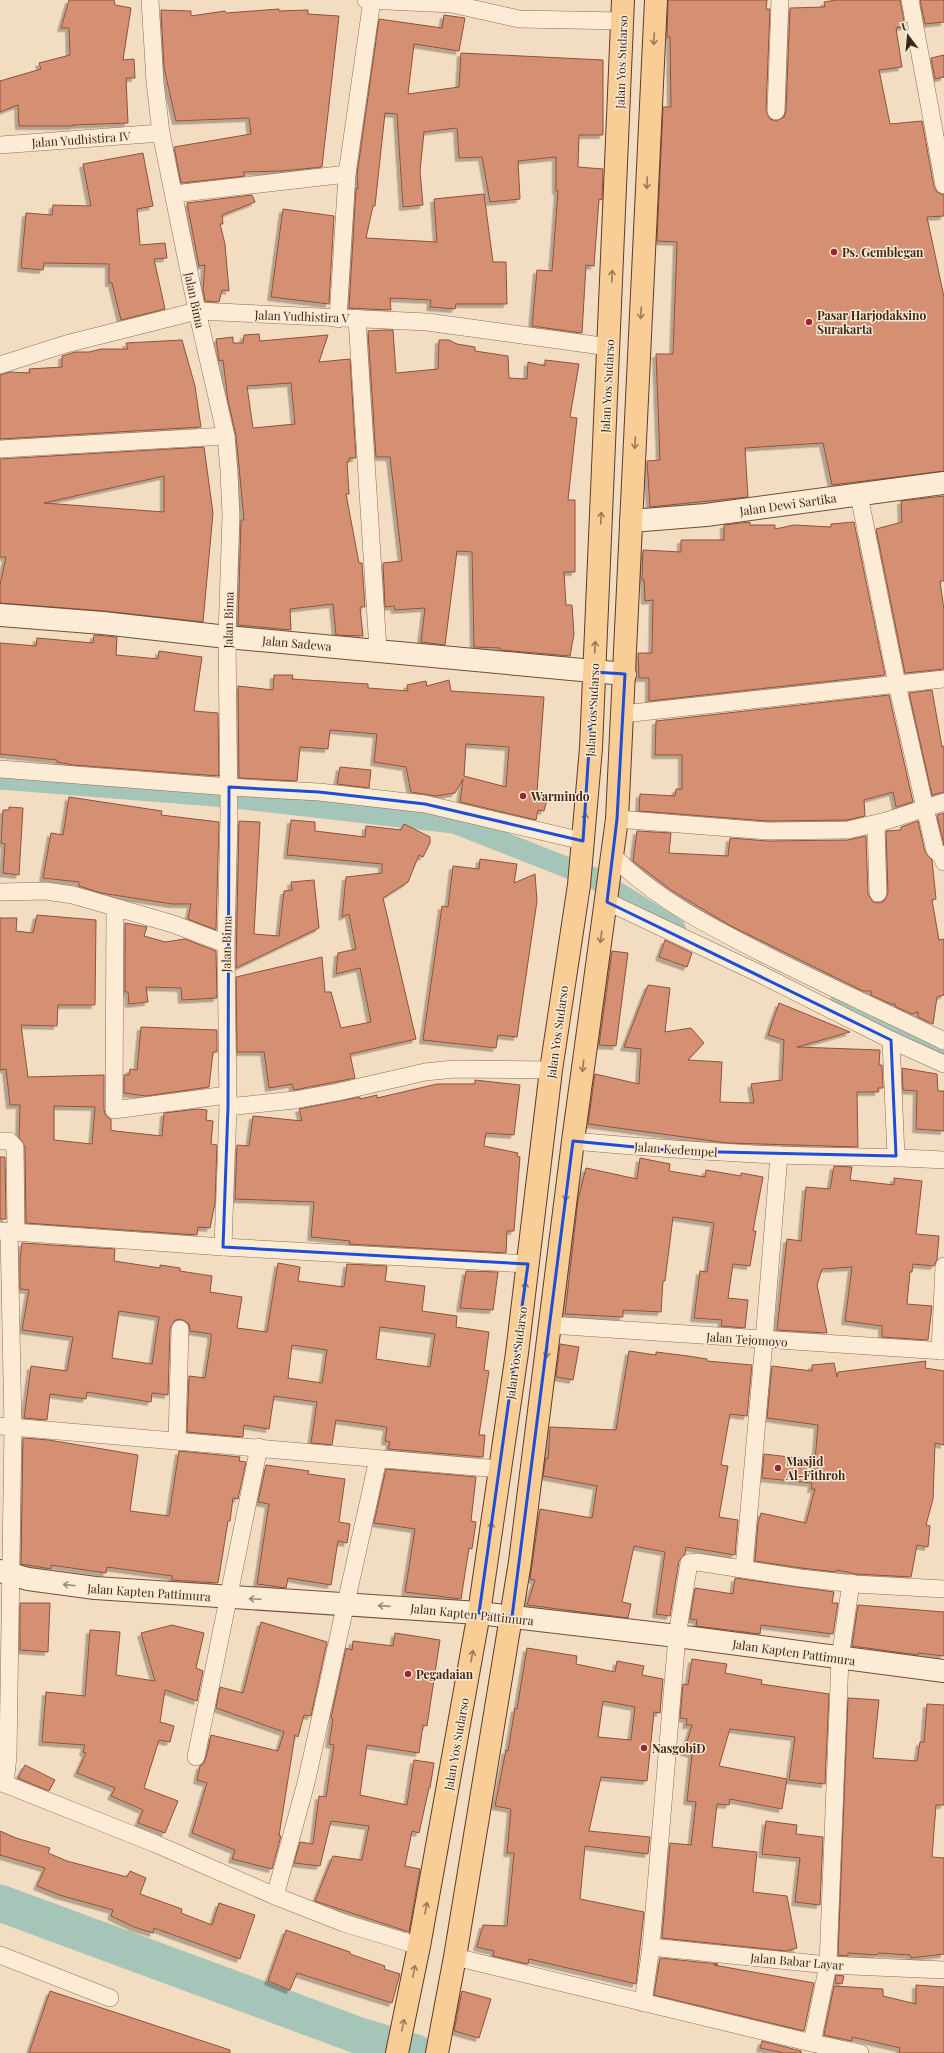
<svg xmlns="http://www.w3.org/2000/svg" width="944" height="2053" font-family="'Playfair Display',serif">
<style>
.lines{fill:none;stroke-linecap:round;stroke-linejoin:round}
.canal{stroke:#a4c5b7;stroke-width:21}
.river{stroke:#a4c5b7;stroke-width:37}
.building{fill:#d58f73;stroke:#90513a;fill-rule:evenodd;filter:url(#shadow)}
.street-casing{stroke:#8e6d57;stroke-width:18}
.secondary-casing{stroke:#704e3a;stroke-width:24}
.primary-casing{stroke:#5c3b2b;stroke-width:24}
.street{stroke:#fcecd6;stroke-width:17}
.secondary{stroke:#fcecd6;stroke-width:22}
.primary{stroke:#f9cd96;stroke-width:22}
.oneway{stroke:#9b7a59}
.oneway2{stroke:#9c8a79}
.marked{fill:none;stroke:#1d4ed8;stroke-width:3;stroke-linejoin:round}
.poi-dot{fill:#a42033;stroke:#f9e9d2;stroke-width:1.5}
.labels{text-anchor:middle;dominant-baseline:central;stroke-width:3;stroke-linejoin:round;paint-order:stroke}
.street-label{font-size:12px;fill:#3d281c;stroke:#f9e9d2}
.poi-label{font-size:12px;font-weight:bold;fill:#3d281c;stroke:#f9e9d2;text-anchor:start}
</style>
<defs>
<filter id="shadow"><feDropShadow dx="-3.5" dy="3.5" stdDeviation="0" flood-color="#0004"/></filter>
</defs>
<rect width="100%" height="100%" fill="#f3ddc2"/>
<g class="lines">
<g class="canal">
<path d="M0 779 227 797 454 823 594 878 675 928"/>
<path d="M838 1005 944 1052"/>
</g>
<path class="river" d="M0 1903 360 2036 416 2053"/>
</g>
<g class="building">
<path d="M69 0H114L115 5 131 8 123 60 134 59 135 78H126L128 123 73 125V126H19L18 105 0 112V81L41 69 39 63 70 55 69 28H61Z"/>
<path d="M668 0H767L766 9H770L766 111 770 119 776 121 784 117 786 111 790 8 825 7 824 2 836 0H900L905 26 896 28 902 67 879 70 890 124 922 121 934 187 937 192 944 195V216L927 217 944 297V471L832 485 823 443 745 448 748 497 650 507 647 461 660 460 656 354H673L677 242 657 241 663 107H671L670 37H667Z"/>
<path d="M920 0H944V22L925 24Z"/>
<path d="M279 9V11L308 10V14L339 16 322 167 282 171 243 172 245 176 181 183 174 147 251 134 249 118 176 121 164 68 161 10 191 11V16L225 11 226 13Z"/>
<path d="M444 15 465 18 459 51 414 44 408 94 459 87 461 53 603 60V135H579L578 167 603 169 602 200 599 199 594 266 586 265 582 333 532 326 537 270 552 271 558 191H556V157L518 161 520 199 490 202 482 157 459 158 457 128 424 132 420 171 423 205 403 207 397 114 385 113 375 206H373L366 238 437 242 434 199 484 194 493 262H506L507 304H456L455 309 430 307 431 300 390 298 391 310 349 308 356 188 358 189 357 175 379 19 442 28Z"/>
<path d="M944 55V77L935 79 931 58Z"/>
<path d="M143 153 153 206 137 209 140 245 165 243 167 258 154 259 165 309 121 320 112 283H109V264L44 263 43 270 21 268 26 213 52 215 53 205 91 206 83 164Z"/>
<path d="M252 195 255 202 222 215 223 224H220L225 244 229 291 222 290 219 302 205 301 203 289 205 265 199 266 187 203Z"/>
<path d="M283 209 334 216 329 304 271 297Z"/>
<path d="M384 330H393L396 373 438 369 439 340H449L457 344 475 347V351L508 356 509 378 527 379 528 362 545 366V360L579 364 570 417 577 418 568 500H575V572H564L566 605H572L574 634 570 656 500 650V648L474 647 472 552 457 551 445 645 421 642 425 608 395 610 394 606 385 607 383 563 402 561 390 457H376L368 331Z"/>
<path d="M259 334 260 341 328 335 319 362 350 359 356 458H349V462H347L349 494H346L359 563H362L365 607H360L363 636 336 635 333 604 290 609 291 630 238 625 241 520H244L236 435 228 401 223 360 219 361 216 339 233 337V343H243L244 335ZM291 383 295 424 253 428 247 386Z"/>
<path d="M182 340 195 386 201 427 0 439V375L10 372 30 373 29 369 62 367V356L75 352H89L101 349H128L126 343Z"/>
<path d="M204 447 213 513 203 622 104 611 0 603V585L6 557H0V459ZM164 476V512L44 503Z"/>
<path d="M944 496V581H940L944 610V669L905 673 876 529 902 522 901 501Z"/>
<path d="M750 522V525H775V529L794 525 831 527V524L854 522 885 675 649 701V678H639L638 653H652L653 600 645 601 644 580H642L643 550 681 552V540H724V525Z"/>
<path d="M94 635 117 637 116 655 158 659 159 651 202 657 194 711 218 713 219 776 73 765 57 762V760L0 754V643L36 646 37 638 93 643Z"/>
<path d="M274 675H293L292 679 368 684V688L408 691 407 685 426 681 427 686 449 680 451 691 544 697 537 792 548 796 544 811 538 810 536 820 460 802 463 779 455 793 436 796 411 792 406 767 374 762 377 734 330 730 328 749 300 747 297 781 239 778 238 686 273 690ZM466 744 509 747 506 787 464 776Z"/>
<path d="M932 690 942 747 944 746V792L932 795 909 693Z"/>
<path d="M889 695 913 802 896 807 893 792 864 800 865 816 847 820 768 821 639 811 640 794 675 796 676 789H682V755H655L656 721Z"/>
<path d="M340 767 371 770 369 788 337 784Z"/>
<path d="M69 797 162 811 161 815 219 822 216 930 188 919 191 904H172L101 893 79 886V882L43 878 51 833 63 835Z"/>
<path d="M9 807 23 808 19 875 3 873 5 844 1 843 3 810H9Z"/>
<path d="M944 813V845L937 815Z"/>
<path d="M291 820 315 822V831L365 837 366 826 401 830 404 824 430 837V843L423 857 419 855 408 882 383 898 416 1039 350 1054 355 1078 294 1090 292 1084 269 1088 264 1052H237L236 977 322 957 325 992H331L341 1028 371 1022 360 968 336 974 338 953 356 949 349 914 342 917 346 877 382 873V864L287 855Z"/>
<path d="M239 821 260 822 254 934 279 936 284 891 292 890 291 882 314 880 319 928 236 968Z"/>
<path d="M918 821 925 852 932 860 936 899 932 900 939 940 944 939V995L937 997 933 1024 918 1017V1012L912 1014 896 1007 895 1004H891L871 995V991H863L729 925 671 890 633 861 637 831 671 833 669 853 728 856 730 838 768 841 848 840 866 836 868 894 873 902 879 903 884 901 888 893 886 831 901 830V827Z"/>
<path d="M480 859 517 864 514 883 535 874 537 901 517 1037 498 1035 496 1048 423 1040 442 906 448 907 453 866 479 869Z"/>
<path d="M37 915 96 920 95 1005H58L57 1026 21 1025 28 1077 104 1075V1110L106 1116 111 1119V1130L115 1131 162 1136 164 1113 197 1109 207 1110 206 1120 213 1121 211 1144 217 1145 215 1203 210 1228 198 1227 197 1235 26 1223 25 1147 19 1137 20 1105H10L6 1069 0 1070V918H17L16 931 33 933ZM54 1106 95 1107 92 1144 54 1140Z"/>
<path d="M125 923 147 927 144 936 165 942 185 939 216 951 217 998 182 1000 181 988 146 987 148 1002 129 1004 128 992H125Z"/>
<path d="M665 940 692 953 687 967 659 957Z"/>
<path d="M612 951 628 953 616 1046 599 1045Z"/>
<path d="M648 985 670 988 665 1032 691 1028 704 1043 688 1060 722 1062 720 1102 754 1103 751 1084 782 1080 784 1040 768 1035 779 1003 850 1032 797 1047 880 1050 879 1065H882L883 1088H878V1092H857L858 1147 728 1143 588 1124 595 1074 639 1084 641 1049 624 1047Z"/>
<path d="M141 1027 217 1030V1052H213L209 1087 146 1096 124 1093V1075H129L130 1069 137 1070Z"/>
<path d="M902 1068 937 1074 938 1091H944V1131L916 1129 917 1091 903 1090Z"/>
<path d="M475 1080 520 1085 514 1135 486 1133 484 1146 518 1153 517 1156 520 1157 514 1231H507L506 1253 349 1244 350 1241 311 1237 314 1202 235 1199 237 1145 249 1146 253 1116 302 1121 299 1109 360 1097V1099L377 1095V1098L437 1084H475Z"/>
<path d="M0 1157H5L6 1219H0Z"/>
<path d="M640 1158 670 1164 669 1171 705 1177 706 1170 741 1176V1173L763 1177 753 1231H756L750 1266 733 1264 728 1298 748 1300 745 1328 721 1326 722 1320 694 1318 700 1271 707 1272 714 1223 673 1217 665 1281H663L661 1312 623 1310V1317L565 1314 578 1200 586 1168 637 1179Z"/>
<path d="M834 1166 852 1167 850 1180 894 1185V1178L922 1181 916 1234 939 1236 937 1260 934 1266 913 1264 912 1272H910L907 1304 932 1306 928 1340 882 1337V1326L845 1321 852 1267 822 1269 817 1285 827 1333 777 1330 787 1239 801 1241 806 1187 830 1189Z"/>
<path d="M22 1243 115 1249 114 1261 160 1268V1265L180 1268V1271L212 1276 210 1292 242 1297 237 1328 267 1332 278 1263 300 1267 298 1281 344 1287 347 1264 387 1266 385 1281 425 1286 422 1311 457 1316 456 1327 489 1332 484 1370 489 1371 479 1435H485L483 1457 388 1449 390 1442 385 1441 387 1427 336 1420 332 1445 311 1443 317 1402 274 1396 269 1429 244 1425 243 1437 187 1432 189 1376 205 1378 211 1340V1334L190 1331 189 1324 181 1319 175 1320 170 1329 168 1395 152 1393 151 1402 87 1392 86 1399 50 1394 47 1420 24 1418 31 1366 67 1371 73 1337 22 1330 29 1290 20 1289V1260ZM119 1311 159 1317 152 1364 112 1358ZM380 1327 435 1334 430 1367 376 1359ZM292 1345 327 1350 322 1383 288 1378Z"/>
<path d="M466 1271 498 1272 493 1310 460 1308Z"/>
<path d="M560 1344 579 1347 573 1380 556 1377Z"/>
<path d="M629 1351 656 1355V1352L688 1356 707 1359V1361L752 1365 747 1416 730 1414 721 1465 728 1466 719 1517 738 1520 735 1555 686 1547 685 1554 679 1561 670 1616 656 1614 665 1552 634 1546 622 1602 631 1604 628 1618 527 1605 535 1580 530 1579 540 1509 592 1518 597 1486 543 1476 546 1458 548 1459 550 1427 616 1430Z"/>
<path d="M926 1361 925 1368 944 1371V1445L935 1443 933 1499 926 1525 930 1526 928 1547 917 1545 911 1577 856 1574 837 1570 836 1572 801 1568 755 1561 758 1523 761 1513 806 1523 815 1489H811L812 1483 762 1478 764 1454 815 1460 818 1425 767 1418 772 1366 812 1371V1365L834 1363 837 1377 838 1372Z"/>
<path d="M23 1438 49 1440 138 1455 130 1511 169 1516 179 1451 240 1457 239 1461 246 1462 238 1499 233 1498 230 1521H228L218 1583 172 1580V1576L107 1567 106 1573 51 1565V1569L21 1564Z"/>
<path d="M266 1465 309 1471 308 1474 345 1479 339 1522 350 1524 347 1543 338 1541 331 1585 288 1578 286 1588 257 1584 269 1504 258 1502Z"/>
<path d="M386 1469 476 1477 471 1521 476 1522 472 1549 469 1548 461 1599 405 1592 415 1529 374 1523Z"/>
<path d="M735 1578 834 1592 832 1603H838L833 1634 761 1625 760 1634 696 1626 697 1620 690 1619 695 1588 733 1594Z"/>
<path d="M20 1603H50L48 1652 20 1650Z"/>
<path d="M858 1605 944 1612V1656L918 1653V1655L852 1646Z"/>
<path d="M261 1622 327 1642 311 1716 304 1715 298 1737 295 1735 279 1836H281L272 1869 232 1859 235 1850 192 1833 207 1783 197 1780 200 1766 204 1763 207 1754 211 1735 278 1751 284 1732 216 1708 220 1687 243 1693Z"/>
<path d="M172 1625 204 1633 196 1668 203 1671 197 1701 165 1690 160 1722 174 1726 170 1742 159 1740 144 1788 178 1801 165 1833 138 1823 143 1810 111 1796 115 1788 77 1773 86 1753 83 1752 85 1745 42 1742 46 1692 85 1696 90 1630 120 1632 116 1675 155 1681 141 1633Z"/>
<path d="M395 1633 440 1640 427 1726 423 1725 419 1753 367 1745 360 1795 407 1805 414 1760 434 1763 430 1788H429L419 1833 412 1831 405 1866 420 1869 409 1932 315 1901 333 1856 362 1860 369 1826 331 1821 320 1866 294 1863 300 1842 313 1844 319 1796 326 1797 334 1745 329 1744 333 1719 331 1718 346 1648 352 1650 353 1641 393 1646Z"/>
<path d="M527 1648 577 1656 576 1664 615 1672 617 1661 644 1666 642 1675 663 1679 660 1713 654 1712 647 1781 601 1777 589 1831 650 1837 648 1854 585 1846 580 1899 644 1912 636 1984 529 1959 528 1964 493 1956 494 1951 477 1947 483 1925 507 1926 514 1853H507L511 1809 495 1806 506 1750 508 1751 515 1708 517 1709ZM603 1701 635 1707 631 1740 598 1737Z"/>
<path d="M692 1659 727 1664 725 1673 762 1680 761 1684 829 1694 825 1784 789 1780 795 1737 730 1729 719 1766 787 1779 782 1809 730 1799 729 1805 717 1804 712 1847 757 1852 753 1892 787 1896 797 1948 786 1951 662 1938 670 1843 691 1845 696 1802 687 1801 692 1754 684 1752 692 1725H686L687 1719 680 1718 683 1684 688 1685Z"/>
<path d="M848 1698 879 1700 873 1758 917 1761 920 1742H924L927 1704 944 1705V1805H936L932 1857 944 1858V1954L911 1958 910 1955 878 1953 877 1955 848 1953V1956L838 1955Z"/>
<path d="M25 1765 55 1780 49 1791 18 1778Z"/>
<path d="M766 1821 797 1825 796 1834 823 1837 820 1905 795 1902 800 1858 762 1854Z"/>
<path d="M0 1831 16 1838 50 1848 48 1853 67 1861 127 1877 130 1871 146 1878 140 1894 182 1909 181 1913 212 1925 219 1903 255 1915 240 1959 154 1928 153 1933 134 1927 111 1916 113 1910 59 1895 37 1886 45 1868 0 1855Z"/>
<path d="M286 1930 350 1952V1954L385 1966 384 1969 400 1974 392 2003 297 1973 290 1990 268 1981Z"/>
<path d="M660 1958 718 1964 714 1965 814 1983 804 2031 654 1995Z"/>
<path d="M836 1975 844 1976 842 1984 835 1983Z"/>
<path d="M916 1985 944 1987V2053H899L900 2048 852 2037V2041L824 2035 834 1986 883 1989V1996L916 2004Z"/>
<path d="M50 1991 230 2050V2053H29Z"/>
<path d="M462 1991 491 1999 479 2038 454 2031Z"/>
<path d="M762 2041 801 2051V2053H783L760 2048Z"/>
</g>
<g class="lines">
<g class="street-casing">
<g id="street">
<path d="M150 0 155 82 161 133 197 311 226 436 229 471 231 515 227 637 229 816 226 944 228 1107 223 1247"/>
<path d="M366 0 452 4 519 19 622 21"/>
<path d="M910 0 944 185"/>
<path d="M776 111 780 0"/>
<path d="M0 145 161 133"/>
<path d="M174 194 347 174"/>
<path d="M357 318 378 650"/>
<path d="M338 319 347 174 372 0"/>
<path d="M0 365 66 344 197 311 427 322 609 347"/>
<path d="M0 449 226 436"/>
<path d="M859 495 897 684 925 808 935 850 942 856 944 862"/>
<path d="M623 714 944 679"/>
<path d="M0 769 229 787 319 792 425 804 583 841"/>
<path d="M617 819 768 831 848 830 886 821 944 802"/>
<path d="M876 824 878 893"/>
<path d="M612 855C655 899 711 927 766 955 825 985 885 1012 944 1041"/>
<path d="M0 892 46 891 73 895 173 924 226 944"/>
<path d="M606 901 760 974 891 1040 944 1064"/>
<path d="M115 908 114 1110 227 1095"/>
<path d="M891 1040 896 1156"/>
<path d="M228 1107 294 1100 338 1092 425 1072 454 1069 551 1070"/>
<path d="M0 1141H9L15 1147 16 1232"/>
<path d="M573 1141C641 1147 708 1152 777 1155 832 1157 888 1156 944 1160"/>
<path d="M0 1231 223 1247 528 1264"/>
<path d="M550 1325 944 1351"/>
<path d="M940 1351 944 1266"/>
<path d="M0 1426 499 1469"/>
<path d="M177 1440 180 1329"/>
<path d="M744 1568 764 1341 779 1155"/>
<path d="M196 1757 259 1447"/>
<path d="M0 1782 156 1844 275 1896 344 1923 419 1946"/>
<path d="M5 1784 8 1756 13 1427 9 1232"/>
<path d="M275 1896 306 1783 378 1459"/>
<path d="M651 1947 828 1965 944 1970"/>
<path d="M0 1955 110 1998"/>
<path d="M455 1957 812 2043 860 2053"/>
<path d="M643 2003 651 1947 677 1636 689 1563 697 1562 800 1578 855 1584 944 1589"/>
<path d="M812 2043 828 1965 840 1658 851 1583"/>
</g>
</g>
<g class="secondary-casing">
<g id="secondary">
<path d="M631 521 706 515 944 483"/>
<path d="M0 615 103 623 227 637 625 674"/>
<path d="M0 1571 28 1579 95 1588 479 1613 677 1636 944 1671"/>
</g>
</g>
<g class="primary-casing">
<g id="primary">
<path d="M397 2053 419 1946 479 1613 517 1353 551 1070 579 885 591 748 623 0"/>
<path d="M437 2053 455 1957 520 1562 573 1141 617 819 656 0"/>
</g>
</g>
<use href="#street" class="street"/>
<use href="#secondary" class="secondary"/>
<use href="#primary" class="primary"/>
</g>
<defs><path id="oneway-shaft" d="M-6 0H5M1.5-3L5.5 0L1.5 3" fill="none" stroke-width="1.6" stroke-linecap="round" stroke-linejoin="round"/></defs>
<g class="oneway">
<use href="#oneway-shaft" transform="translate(654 39) rotate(93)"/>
<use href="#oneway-shaft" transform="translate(647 183) rotate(93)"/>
<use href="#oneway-shaft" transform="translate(612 276) rotate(-87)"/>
<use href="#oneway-shaft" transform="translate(641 313) rotate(93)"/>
<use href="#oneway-shaft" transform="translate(635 443) rotate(93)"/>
<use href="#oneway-shaft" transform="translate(601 518) rotate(-87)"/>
<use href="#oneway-shaft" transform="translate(595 647) rotate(-87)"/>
<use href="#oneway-shaft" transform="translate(585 819) rotate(-84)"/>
<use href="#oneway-shaft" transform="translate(601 937) rotate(98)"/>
<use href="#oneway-shaft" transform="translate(583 1066) rotate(97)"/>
<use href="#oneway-shaft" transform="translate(566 1195) rotate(97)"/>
<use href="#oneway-shaft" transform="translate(525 1288) rotate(-83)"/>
<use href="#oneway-shaft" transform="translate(547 1352) rotate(97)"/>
<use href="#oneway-shaft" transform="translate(491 1528) rotate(-82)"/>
<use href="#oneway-shaft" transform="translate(472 1656) rotate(-80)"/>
<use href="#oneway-shaft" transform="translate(426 1908) rotate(-80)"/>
<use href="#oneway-shaft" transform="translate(414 1971) rotate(-79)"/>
<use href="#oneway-shaft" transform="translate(403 2025) rotate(-78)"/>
</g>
<g class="oneway2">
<use href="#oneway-shaft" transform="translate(69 1585) rotate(-173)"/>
<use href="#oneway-shaft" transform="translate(255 1599) rotate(-177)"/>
<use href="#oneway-shaft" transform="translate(384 1606) rotate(-176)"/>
</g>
<path class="marked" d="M594 672 625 674 617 819 607 902 891 1040 896 1156 676 1151 573 1141 512 1617 479 1613 528 1264 223 1247 228 1107 229 787 319 792 425 804 583 841Z"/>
<g class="poi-dot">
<circle cx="834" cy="252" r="4"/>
<circle cx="809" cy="322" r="4"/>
<circle cx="523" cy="796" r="4"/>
<circle cx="778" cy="1468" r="4"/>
<circle cx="408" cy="1674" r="4"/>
<circle cx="644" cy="1748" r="4"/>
</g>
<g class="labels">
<g class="street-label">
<text transform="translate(621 62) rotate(-88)">Jalan Yos Sudarso</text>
<text transform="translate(81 139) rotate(-4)">Jalan Yudhistira IV</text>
<text transform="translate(195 300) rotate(78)">Jalan Bima</text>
<text transform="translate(302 316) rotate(2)">Jalan Yudhistira V</text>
<text transform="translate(607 386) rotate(-87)">Jalan Yos Sudarso</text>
<text transform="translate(788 504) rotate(-8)">Jalan Dewi Sartika</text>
<text transform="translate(228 620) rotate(-89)">Jalan Bima</text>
<text transform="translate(297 643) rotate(5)">Jalan Sadewa</text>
<text transform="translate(592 710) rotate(-87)">Jalan Yos Sudarso</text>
<text transform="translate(226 944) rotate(-89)">Jalan Bima</text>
<text transform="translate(557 1032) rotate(-82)">Jalan Yos Sudarso</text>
<text transform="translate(676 1149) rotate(4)">Jalan Kedempel</text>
<text transform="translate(747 1339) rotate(4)">Jalan Tejomoyo</text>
<text transform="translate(516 1353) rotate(-82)">Jalan Yos Sudarso</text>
<text transform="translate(149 1592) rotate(4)">Jalan Kapten Pattimura</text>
<text transform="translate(472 1614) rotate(6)">Jalan Kapten Pattimura</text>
<text transform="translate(794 1652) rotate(8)">Jalan Kapten Pattimura</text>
<text transform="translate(456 1744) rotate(-80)">Jalan Yos Sudarso</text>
<text transform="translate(797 1961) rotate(5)">Jalan Babar Layar</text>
</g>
<g class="poi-label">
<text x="842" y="252">Ps. Gemblegan</text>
<text x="817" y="315">Pasar Harjodaksino<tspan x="817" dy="14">Surakarta</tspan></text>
<text x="531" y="796">Warmindo</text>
<text x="786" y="1461">Masjid<tspan x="786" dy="14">Al-Fithroh</tspan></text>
<text x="416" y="1674">Pegadaian</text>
<text x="652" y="1748">NasgobiD</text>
</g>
</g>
<g transform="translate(908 36) rotate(344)" stroke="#f9e9d2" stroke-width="3" paint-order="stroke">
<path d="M0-3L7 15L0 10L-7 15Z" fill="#3d281c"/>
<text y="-6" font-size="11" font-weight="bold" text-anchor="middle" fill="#3d281c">U</text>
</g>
</svg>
